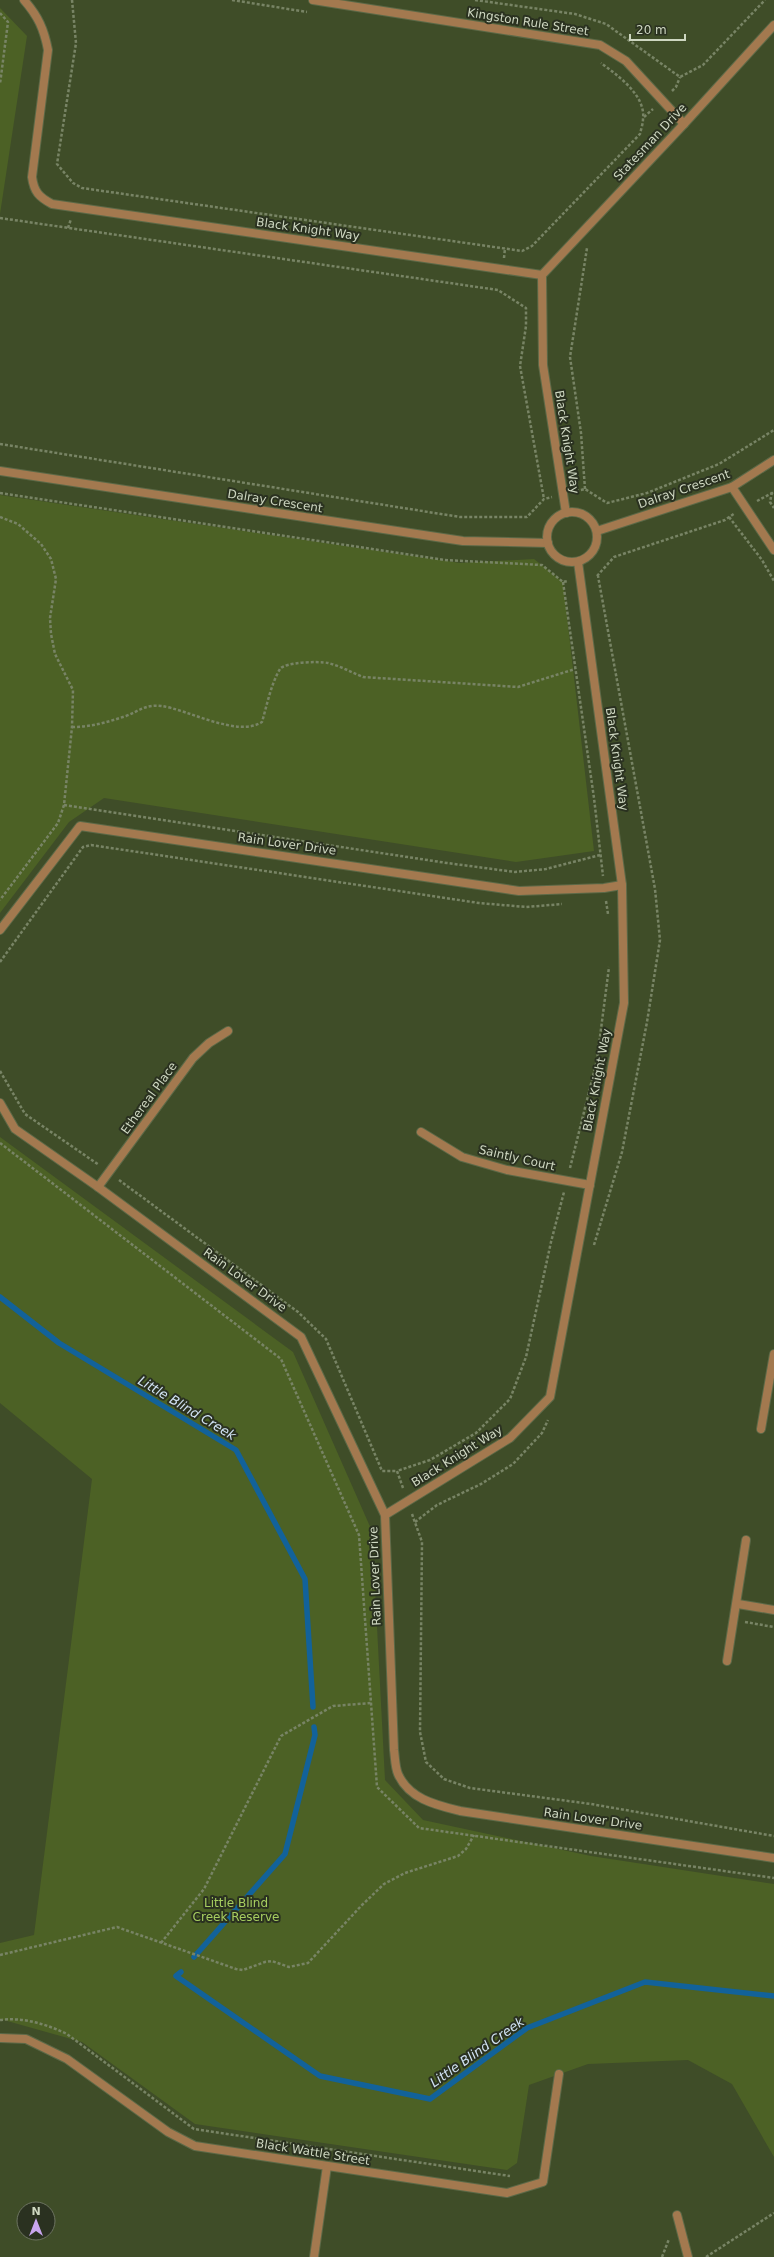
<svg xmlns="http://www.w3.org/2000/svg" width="774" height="2257" font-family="'DejaVu Sans',sans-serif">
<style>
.green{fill:#4c6125}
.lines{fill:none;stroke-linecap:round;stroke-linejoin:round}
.stream{stroke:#12629a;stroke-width:5.5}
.minor-casing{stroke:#5c6947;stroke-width:10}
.tertiary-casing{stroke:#5c6947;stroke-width:10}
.path{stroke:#788465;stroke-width:2.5;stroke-dasharray:3 2;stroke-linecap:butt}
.minor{stroke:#a3794f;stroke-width:8}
.tertiary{stroke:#a3794f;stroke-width:8}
.labels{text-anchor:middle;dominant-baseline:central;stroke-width:4;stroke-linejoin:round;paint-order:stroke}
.street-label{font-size:12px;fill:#ced7c1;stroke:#2a3120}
.park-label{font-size:12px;fill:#a7ce60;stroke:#2a3120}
.water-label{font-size:13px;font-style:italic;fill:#d1e2f3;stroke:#2a3120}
</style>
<rect width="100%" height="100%" fill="#3f4d28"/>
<g class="green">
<path d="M0 8 27 36 0 214Z"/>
<path d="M0 495 460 563 534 559 563 582 594 851 516 862 104 798 69 822 0 913Z"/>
<path d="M0 1137 293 1352 372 1531 385 1780 423 1820 591 1856 774 1884V2157L732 2084 688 2060 588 2064 529 2085 517 2163 507 2170 195 2124 82 2042 0 2019V1943L34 1935 92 1479 0 1403Z"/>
</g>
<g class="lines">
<g class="stream">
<path d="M0 1297 59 1343 236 1450 305 1579 313 1707"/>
<path d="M194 1957 285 1854 315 1735 314 1727"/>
<path d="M181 1972 176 1976 320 2076 430 2099 527 2028 645 1982 774 1996"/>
</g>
<g class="minor-casing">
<g id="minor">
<path d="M24 0C38 16 44 29 48 50L32 177C34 192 39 197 52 204L542 275 543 365 566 513"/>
<path d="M313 0 600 45 626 61 684 124"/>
<path d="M542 275 684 124 774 25"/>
<path d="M732 487 774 550"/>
<path d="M0 930 80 826 519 891 604 888 622 885"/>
<path d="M0 1103 15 1129 98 1187 301 1337 385 1515 394 1750C395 1757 395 1767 398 1774 409 1799 436 1805 460 1811L774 1858"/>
<path d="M421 1132 462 1157 507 1170 590 1185"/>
<path d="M98 1187 193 1058 209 1043 228 1031"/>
<path d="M761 1429 774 1354"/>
<path d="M385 1515 510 1438 550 1397 624 1003 622 885 578 562"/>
<path d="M738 1604 774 1610"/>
<path d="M727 1661 746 1540"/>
<path d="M0 2038 26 2039 67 2059 168 2132 195 2146 507 2193 543 2182 559 2074"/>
<path d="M677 2215 688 2257"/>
<path d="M314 2257 327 2166"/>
</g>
</g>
<g class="tertiary-casing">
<g id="tertiary">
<path d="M0 471 463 541 548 543"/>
<circle cx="572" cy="537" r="25"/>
<path d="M597 531 732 487 774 460"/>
</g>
</g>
<g class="path">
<path d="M72 0 76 43 57 164 73 183 82 188 522 251 532 246 640 134C641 129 643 124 643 119 646 95 617 75 601 63"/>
<path d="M232 0 307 12"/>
<path d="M475 0 575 14 606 24 680 77 703 65 765 0"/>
<path d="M0 13 8 22 0 84"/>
<path d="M672 91 676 87 680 77"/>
<path d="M644 117 653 109"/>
<path d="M0 218 498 290 526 308V326L520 366 544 499"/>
<path d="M68 228 71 219"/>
<path d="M504 258 505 248"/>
<path d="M0 444 460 517H527L544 499 552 497"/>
<path d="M585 489 581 433 570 357 587 248"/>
<path d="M576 491 585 489 607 503 647 493 719 464 774 430"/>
<path d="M772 492 770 502 774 508"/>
<path d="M0 493 445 560 542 565 563 582 568 581"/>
<path d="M757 501 774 492"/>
<path d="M0 517 18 524 41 544 51 559 56 579 50 618 51 634 55 654 73 690 72 727 64 805 58 823 0 900"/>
<path d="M729 517 762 560 774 581"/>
<path d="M597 576 614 557 725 520 735 513"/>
<path d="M563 582 594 798 603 876"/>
<path d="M72 727C91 727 108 722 126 716 139 711 146 704 161 706 187 709 237 738 262 722 267 705 271 684 280 669 285 662 319 661 328 663 340 666 351 672 363 677L518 687 575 669"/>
<path d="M64 805 447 863 515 872 546 869 600 855"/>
<path d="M606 901 608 914"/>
<path d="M0 962 83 847 91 845 479 903 526 907 562 904"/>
<path d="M0 1071 25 1114 99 1165"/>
<path d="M0 1143 281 1359 359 1535 377 1787 419 1828 774 1878"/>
<path d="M570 1168 597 1060 609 967"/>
<path d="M119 1180 298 1312 326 1339 382 1471H397"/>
<path d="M594 1245 622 1152 647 1022 660 940 655 889 598 576"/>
<path d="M403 1488 397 1471 430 1460 476 1433 510 1399 526 1357 551 1242 564 1192"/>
<path d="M412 1514 422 1542 420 1732 426 1762 444 1779 470 1788 591 1804 774 1836"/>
<path d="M415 1522 437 1505 481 1484 513 1464 542 1433 548 1420"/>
<path d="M745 1622 774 1627"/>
<path d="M161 1943 204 1889 281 1736 333 1706 371 1703"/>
<path d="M0 1955 117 1927 236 1969 243 1970 265 1962 272 1961 289 1967 308 1963 362 1905 384 1884 405 1873 458 1856 466 1849 474 1835"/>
<path d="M0 2020C23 2017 46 2024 67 2034L194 2129 510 2176"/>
<path d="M662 2257 669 2239"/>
<path d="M706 2257 774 2213"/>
</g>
<use href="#minor" class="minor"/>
<use href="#tertiary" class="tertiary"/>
</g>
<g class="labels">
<g class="street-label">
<text transform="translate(528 22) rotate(9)">Kingston Rule Street</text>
<text transform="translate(650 142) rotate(-47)">Statesman Drive</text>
<text transform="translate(308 229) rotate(8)">Black Knight Way</text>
<text transform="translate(567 442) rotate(81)">Black Knight Way</text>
<text transform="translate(684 489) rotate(-19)">Dalray Crescent</text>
<text transform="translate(275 501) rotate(9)">Dalray Crescent</text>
<text transform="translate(617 759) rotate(82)">Black Knight Way</text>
<text transform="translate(287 844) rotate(8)">Rain Lover Drive</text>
<text transform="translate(597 1080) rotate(-79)">Black Knight Way</text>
<text transform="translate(149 1098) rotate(-54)">Ethereal Place</text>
<text transform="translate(517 1158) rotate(13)">Saintly Court</text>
<text transform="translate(245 1280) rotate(36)">Rain Lover Drive</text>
<text transform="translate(457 1456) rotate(-32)">Black Knight Way</text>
<text transform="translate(375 1576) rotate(-92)">Rain Lover Drive</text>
<text transform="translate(593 1819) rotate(8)">Rain Lover Drive</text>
<text transform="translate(313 2152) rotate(9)">Black Wattle Street</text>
</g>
<g class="park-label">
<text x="236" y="1903">Little Blind<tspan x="236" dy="14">Creek Reserve</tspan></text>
</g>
<g class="water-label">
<text transform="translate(187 1408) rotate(31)">Little Blind Creek</text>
<text transform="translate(477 2052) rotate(-35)">Little Blind Creek</text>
</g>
</g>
<g transform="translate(36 2221)"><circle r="19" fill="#2a3120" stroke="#6c7360"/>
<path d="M0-3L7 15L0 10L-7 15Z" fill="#c8a5ee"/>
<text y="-6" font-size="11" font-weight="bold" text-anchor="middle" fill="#ced7c1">N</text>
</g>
<path d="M630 34v6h55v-6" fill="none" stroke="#ced7c1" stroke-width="2"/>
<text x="636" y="34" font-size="12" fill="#ced7c1" stroke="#2a3120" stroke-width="3" paint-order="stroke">20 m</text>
</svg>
